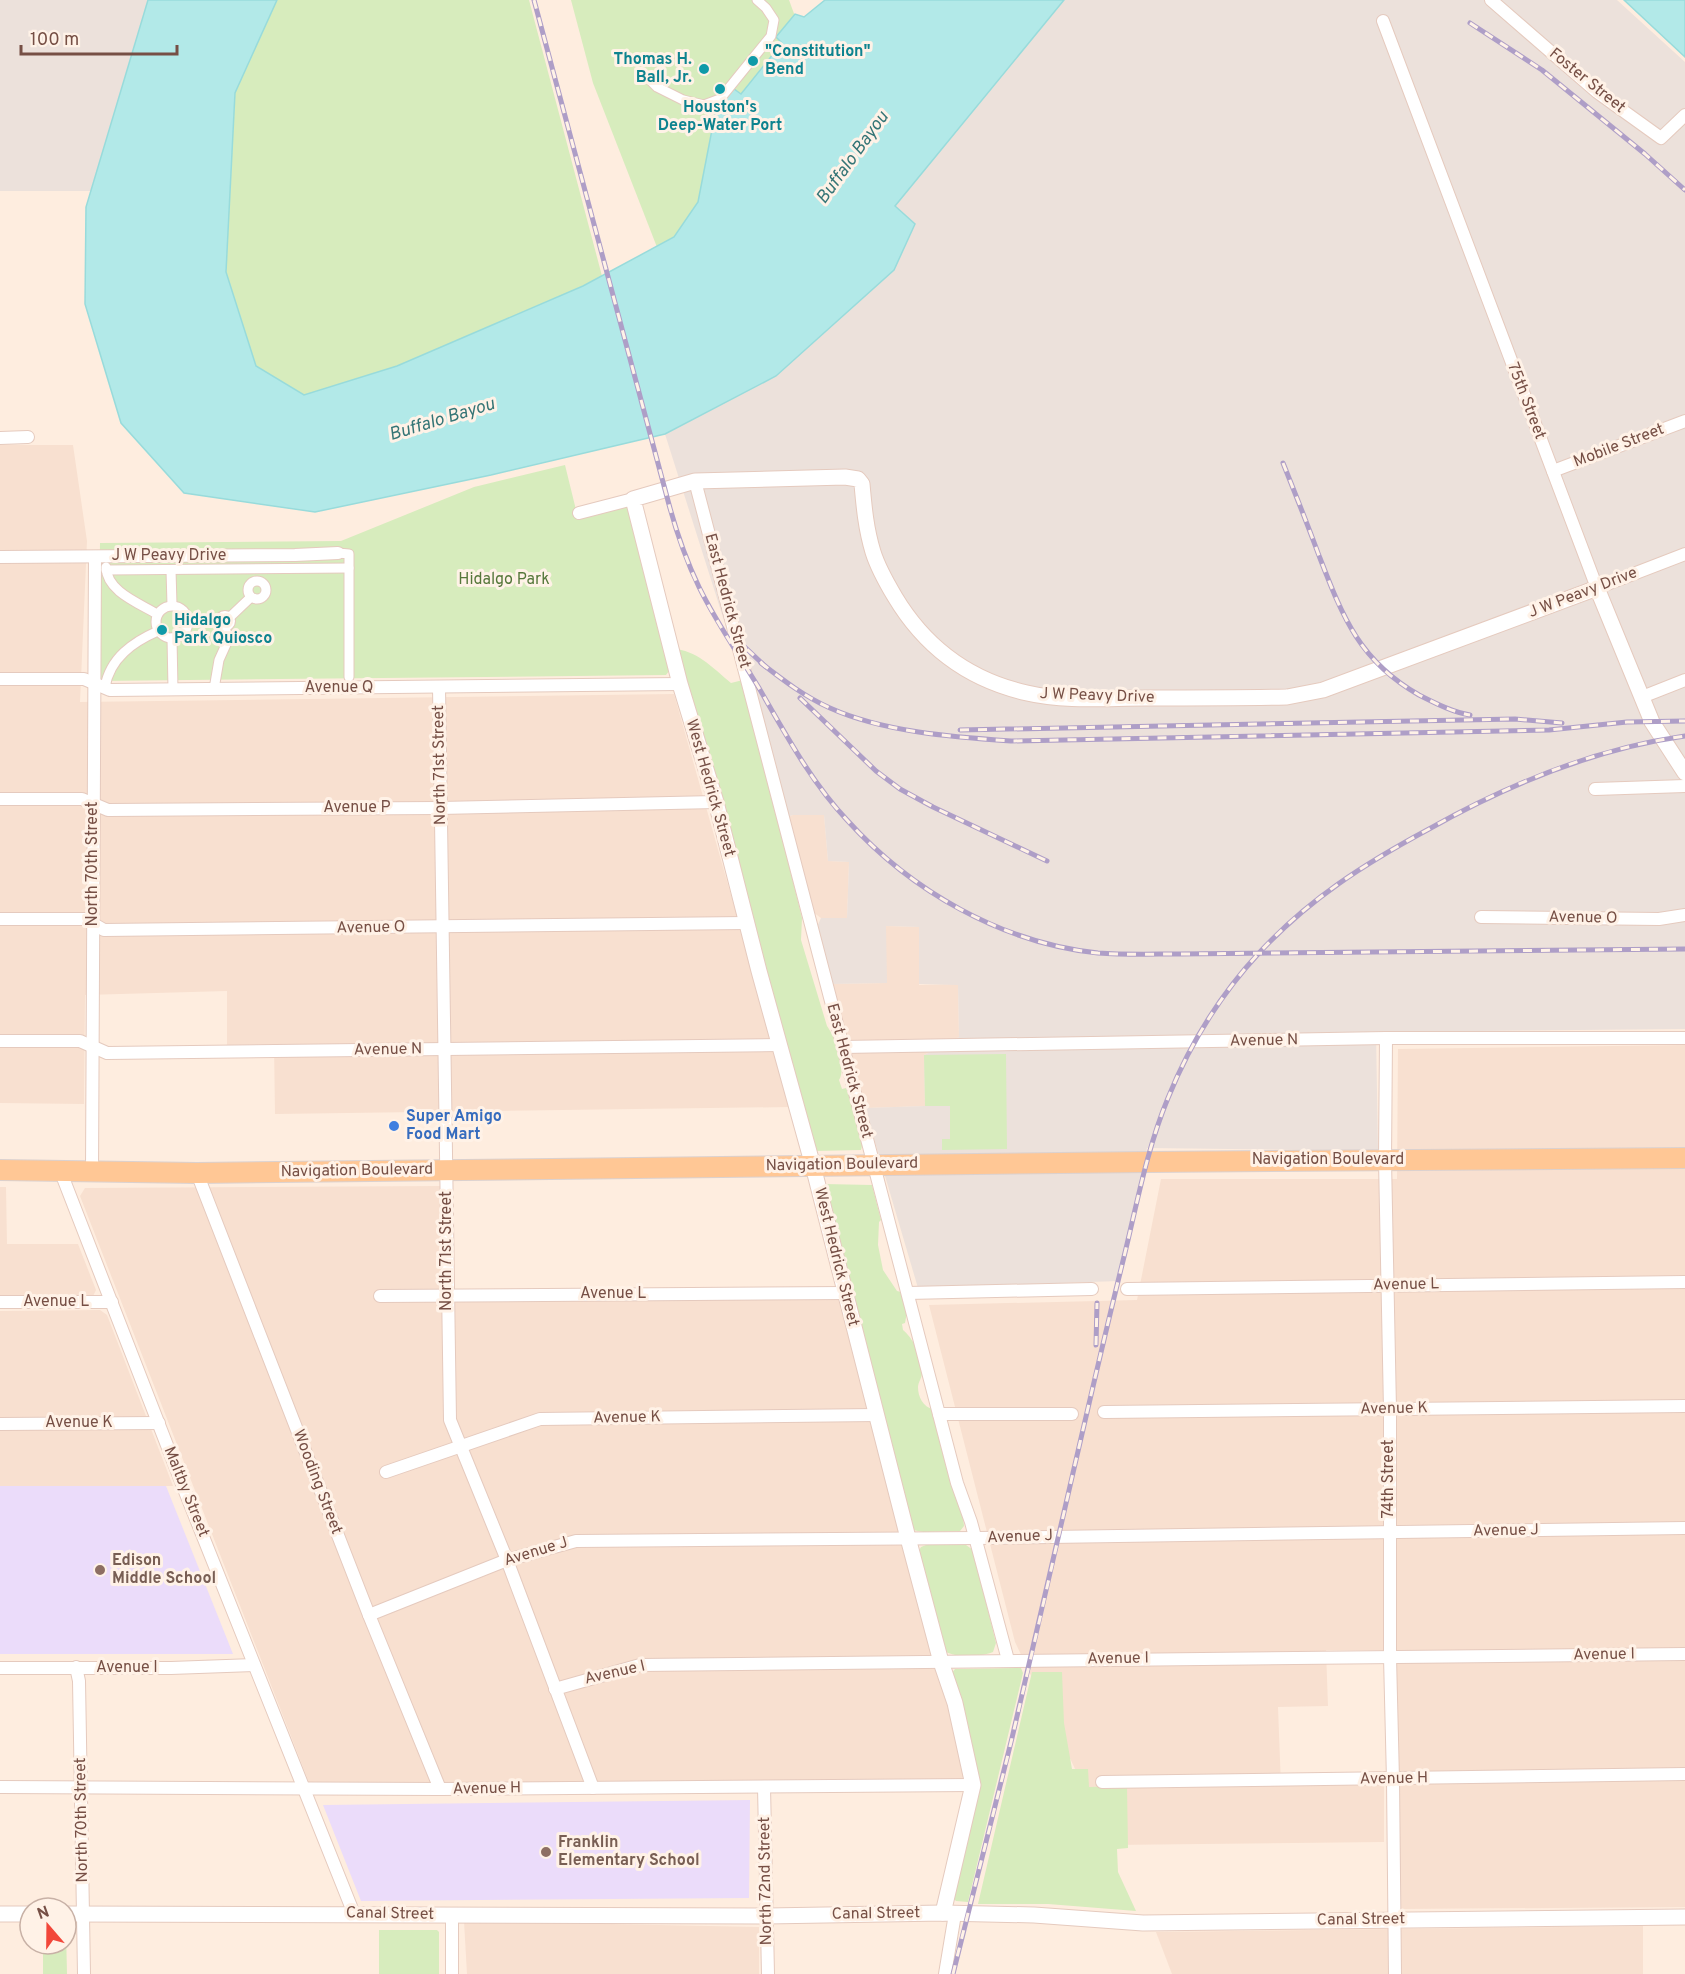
<svg xmlns="http://www.w3.org/2000/svg" width="1685" height="1974" font-family="Overpass,sans-serif">
<style>
.residential{fill:#f8e0d0}
.industrial{fill:#ece1db}
.education{fill:#ebdcfa}
.green{fill:#d7ecbd}
.water{fill:#b2e9e8;stroke:#98dbdb;stroke-width:1.5}
.lines{fill:none;stroke-linecap:round;stroke-linejoin:round}
.pedestrian-casing{stroke:#e5cabe;stroke-width:11}
.minor-casing{stroke:#e5cabe;stroke-width:14}
.tertiary-casing{stroke:#e5cabe;stroke-width:17}
.primary-casing{stroke:#dbd1cf;stroke-width:22}
.pedestrian{stroke:#fff;stroke-width:9}
.minor{stroke:#fff;stroke-width:12}
.tertiary{stroke:#fff;stroke-width:15}
.primary{stroke:#ffc795;stroke-width:20}
.rail-casing{stroke:#ae9ec7;stroke-width:5}
.rail{stroke:#fff2e7;stroke-width:3;stroke-dasharray:9;stroke-linecap:butt}
.culture-dot{fill:#0f9aa8;stroke:#fff2e7;stroke-width:2}
.shop-dot{fill:#3f7fe0;stroke:#fff2e7;stroke-width:2}
.education-dot{fill:#8d6e63;stroke:#fff2e7;stroke-width:2}
.labels{text-anchor:middle;dominant-baseline:central;stroke-width:6;stroke-linejoin:round;paint-order:stroke}
.culture-label{font-size:16px;font-weight:bold;fill:#0d838f;stroke:#fff2e7;text-anchor:start}
.street-label{font-size:16px;fill:#764f45;stroke:#fff2e7}
.park-label{font-size:16px;fill:#55773a;stroke:#fff2e7}
.shop-label{font-size:16px;font-weight:bold;fill:#366cbe;stroke:#fff2e7;text-anchor:start}
.education-label{font-size:16px;font-weight:bold;fill:#785e54;stroke:#fff2e7;text-anchor:start}
.water-label{font-size:18px;font-style:italic;fill:#357576;stroke:#fff2e7}
</style>
<rect width="100%" height="100%" fill="#feeddf"/>
<g class="residential">
<path d="M0 445H73L87 541 80 702 674 694 791 1107 275 1114 274 1044 227 1045V991L85 995 84 1104 0 1103Z"/>
<path d="M793 815H824L828 861 849 862 847 919 821 918 813 912 786 817Z"/>
<path d="M885 926 919 927V985L958 984 959 1037 924 1055 925 1106 865 1108 832 984 886 983Z"/>
<path d="M1685 1045V1907L1399 1909 1396 1650H1326L1328 1706 1278 1707 1281 1786 1384 1785V1842L1111 1845 1015 1642 929 1305 1137 1300 1161 1179H1397L1398 1049Z"/>
<path d="M440 1186 443 1302 841 1299 966 1769 962 1779 310 1785 80 1196 85 1188Z"/>
<path d="M0 1187H6L7 1244H78L96 1290 93 1296 0 1297Z"/>
<path d="M100 1310 107 1315 173 1486H0V1311Z"/>
<path d="M464 1921 759 1927V1974H467Z"/>
<path d="M1643 1926V1974H1172L1156 1932Z"/>
</g>
<g class="industrial">
<path d="M0 0H148L91 191H0Z"/>
<path d="M1064 0H1617L1685 62V1029L1376 1032 1378 1151 1147 1148 1119 1281 918 1288 865 1108 925 1106 924 1055 959 1037 958 985 919 984V927L886 926 887 983 832 984 816 929 821 918H847L849 862 828 861 824 815H793L786 817 665 434 776 376 895 206Z"/>
</g>
<g class="education">
<path d="M0 1486H166L233 1654H0Z"/>
<path d="M750 1800 749 1898 361 1901 323 1805Z"/>
</g>
<g class="green">
<path d="M277 0H529L602 276 583 286 397 366 304 395 256 366 226 272 235 93Z"/>
<path d="M571 0H789L810 57 662 260 593 83Z"/>
<path d="M565 465 578 518 628 506 672 667 666 675 98 681 100 543 341 541 474 487Z"/>
<path d="M677 649C700 653 714 669 731 683L743 680 802 918 801 940 827 1026C835 1037 847 1067 839 1080L842 1089 846 1088C852 1102 866 1137 861 1150L814 1151Z"/>
<path d="M1006 1054 1007 1149 942 1150V1139H950V1106H925L924 1055Z"/>
<path d="M824 1184 872 1185 881 1220 879 1222 878 1245 883 1270 897 1291 901 1292 907 1312 905 1323 902 1324 903 1330C913 1338 924 1359 922 1373 922 1378 918 1382 918 1387 918 1397 923 1407 933 1409L963 1517 964 1526 960 1531 923 1532 913 1530Z"/>
<path d="M926 1545H966L973 1550 996 1643 993 1652C980 1657 958 1658 946 1652L917 1554 921 1547Z"/>
<path d="M1021 1668 1023 1673 968 1902 956 1901 952 1897 974 1800 951 1674 955 1669H960Z"/>
<path d="M1032 1672H1062L1064 1723 1072 1769H1088L1089 1787 1127 1786 1128 1848 1117 1849 1118 1872 1136 1911 1048 1904H978Z"/>
<path d="M66 1930 67 1974H43V1944H66Z"/>
<path d="M379 1930H437L439 1932V1974H379Z"/>
</g>
<g class="water">
<path d="M148 0H277L235 93 226 272 256 366 304 395 397 366 583 286 674 237 698 202 716 109 734 89 741 94 782 43 776 37 795 14 804 17 825 0H1064L895 206 915 224 894 270 776 376 665 434 491 475 315 512 184 493 121 423 85 304 86 207Z"/>
<path d="M1624 0H1685V57Z"/>
</g>
<g class="lines">
<g class="pedestrian-casing">
<g id="pedestrian">
<path d="M647 77 657 87 683 100 704 105 720 99 771 36 774 20 766 8 757 0"/>
<path d="M338 553 349 554V677"/>
<path d="M106 567C107 592 139 603 157 614"/>
<path d="M106 570 349 568"/>
<path d="M171 570 172 605"/>
<circle cx="257" cy="590" r="9"/>
<circle cx="172" cy="622" r="16"/>
<circle cx="225" cy="621" r="5.5"/>
<path d="M230 617 251 597"/>
<path d="M188 622 220 620"/>
<path d="M172 638 173 689"/>
<path d="M105 687C110 658 133 642 158 631"/>
<path d="M214 689 219 660 228 640 225 626"/>
</g>
</g>
<g class="minor-casing">
<g id="minor">
<path d="M1491 0 1597 92 1661 138 1685 115"/>
<path d="M1383 21 1597 588 1685 554"/>
<path d="M0 438 28 437"/>
<path d="M1553 471 1685 421"/>
<path d="M695 481 957 1483 971 1522 1008 1660"/>
<path d="M579 513 633 499"/>
<path d="M0 557 295 555 338 553"/>
<path d="M0 679H84L110 690 680 684"/>
<path d="M439 687 450 1420 507 1560 593 1788"/>
<path d="M1642 697 1685 680"/>
<path d="M1595 789 1685 786"/>
<path d="M0 799H82L108 810 440 808 716 802"/>
<path d="M1481 917 1659 919 1685 915"/>
<path d="M0 919H85L104 930 746 923"/>
<path d="M1386 1038 1385 1160 1390 1409V1657L1393 1780 1395 1974"/>
<path d="M0 1041H80L107 1053 779 1045"/>
<path d="M843 1047 1386 1038H1685"/>
<path d="M60 1170 184 1489 354 1914"/>
<path d="M92 1172 95 557"/>
<path d="M197 1173 369 1615 440 1789"/>
<path d="M1127 1289 1685 1282"/>
<path d="M908 1293 1092 1289"/>
<path d="M380 1296 846 1293"/>
<path d="M0 1302H112"/>
<path d="M1104 1412 1685 1406"/>
<path d="M939 1414H1072"/>
<path d="M0 1424 159 1423"/>
<path d="M386 1472 540 1419 877 1415"/>
<path d="M369 1615 507 1560 576 1541 976 1538 1685 1528"/>
<path d="M76 1667 79 1681 84 1974"/>
<path d="M0 1668H171L254 1665"/>
<path d="M555 1689 640 1665 1685 1654"/>
<path d="M1102 1782 1685 1774"/>
<path d="M0 1787 440 1789 973 1785"/>
<path d="M764 1787 768 1974"/>
<path d="M452 1915V1974"/>
<path d="M945 1974 955 1914"/>
</g>
</g>
<g class="tertiary-casing">
<g id="tertiary">
<path d="M943 1913 973 1785 955 1703 941 1662 908 1538 813 1166 759 971 716 802 680 684 633 499 695 481 845 477 858 479 862 484C864 507 866 529 873 552 878 568 886 582 895 597 925 647 969 680 1027 693 1065 702 1107 698 1146 698 1193 698 1240 698 1287 697L1323 690 1597 588 1652 722 1685 773"/>
<path d="M0 1914H30"/>
<path d="M66 1914 767 1916 943 1913 1034 1915 1143 1923 1685 1917"/>
</g>
</g>
<g class="primary-casing">
<path id="primary" d="M0 1170 197 1173 1147 1162 1685 1158"/>
</g>
<use href="#pedestrian" class="pedestrian"/>
<use href="#minor" class="minor"/>
<use href="#tertiary" class="tertiary"/>
<use href="#primary" class="primary"/>
<g class="rail-casing">
<g id="rail">
<path d="M534 0 667 497C675 528 685 558 699 587 716 622 739 655 759 688 785 733 811 782 847 820 911 891 1002 943 1098 953 1125 955 1153 954 1180 954L1685 949"/>
<path d="M1470 23 1542 70 1645 154 1685 190"/>
<path d="M1283 463C1295 493 1307 523 1318 553 1342 615 1358 660 1419 695 1435 703 1452 712 1470 715"/>
<path d="M734 637 766 667"/>
<path d="M761 663C783 680 805 697 830 708 883 732 953 737 1011 741L1549 730 1627 722 1685 721"/>
<path d="M800 698 876 771 900 789 933 807 1047 861"/>
<path d="M960 730 1515 719 1562 723"/>
<path d="M1096 1345 1097 1303"/>
<path d="M953 1974C972 1895 993 1817 1012 1738 1032 1654 1051 1570 1070 1486 1087 1412 1104 1338 1122 1265 1136 1209 1146 1151 1168 1098 1189 1046 1220 995 1259 953 1309 899 1364 864 1429 829 1509 784 1593 749 1685 736"/>
</g>
</g>
<use href="#rail" class="rail"/>
</g>
<g class="culture-dot">
<circle cx="753" cy="61" r="6"/>
<circle cx="704" cy="69" r="6"/>
<circle cx="720" cy="89" r="6"/>
<circle cx="162" cy="630" r="6"/>
</g>
<circle class="shop-dot" cx="394" cy="1126" r="6"/>
<g class="education-dot">
<circle cx="100" cy="1570" r="6"/>
<circle cx="546" cy="1852" r="6"/>
</g>
<g class="labels">
<g class="culture-label">
<text x="765" y="52">"Constitution"<tspan x="765" dy="18">Bend</tspan></text>
<text x="692" y="60" text-anchor="end">Thomas H.<tspan x="692" dy="18">Ball, Jr.</tspan></text>
<text x="720" y="108" text-anchor="middle">Houston's<tspan x="720" dy="18">Deep-Water Port</tspan></text>
<text x="174" y="621">Hidalgo<tspan x="174" dy="18">Park Quiosco</tspan></text>
</g>
<g class="street-label">
<text transform="translate(1587 81) rotate(39)">Foster Street</text>
<text transform="translate(1526 401) rotate(69)">75th Street</text>
<text transform="translate(1619 446) rotate(-21)">Mobile Street</text>
<text x="169" y="556">J W Peavy Drive</text>
<text transform="translate(1583 593) rotate(-21)">J W Peavy Drive</text>
<text transform="translate(727 601) rotate(75)">East Hedrick Street</text>
<text x="339" y="688">Avenue Q</text>
<text transform="translate(1097 696) rotate(2)">J W Peavy Drive</text>
<text transform="translate(440 765) rotate(-91)">North 71st Street</text>
<text transform="translate(710 788) rotate(74)">West Hedrick Street</text>
<text x="357" y="808">Avenue P</text>
<text transform="translate(93 864) rotate(-90)">North 70th Street</text>
<text transform="translate(1583 918) rotate(1)">Avenue O</text>
<text transform="translate(371 928) rotate(-1)">Avenue O</text>
<text transform="translate(1264 1041) rotate(-1)">Avenue N</text>
<text transform="translate(388 1050) rotate(-1)">Avenue N</text>
<text transform="translate(849 1071) rotate(75)">East Hedrick Street</text>
<text x="1328" y="1160">Navigation Boulevard</text>
<text transform="translate(842 1165) rotate(-1)">Navigation Boulevard</text>
<text transform="translate(357 1171) rotate(-1)">Navigation Boulevard</text>
<text transform="translate(447 1251) rotate(-90)">North 71st Street</text>
<text transform="translate(836 1257) rotate(76)">West Hedrick Street</text>
<text transform="translate(1406 1285) rotate(-1)">Avenue L</text>
<text x="613" y="1294">Avenue L</text>
<text x="56" y="1302">Avenue L</text>
<text transform="translate(1394 1409) rotate(-1)">Avenue K</text>
<text transform="translate(627 1418) rotate(-1)">Avenue K</text>
<text x="79" y="1423">Avenue K</text>
<text transform="translate(1389 1479) rotate(-90)">74th Street</text>
<text transform="translate(317 1482) rotate(69)">Wooding Street</text>
<text transform="translate(186 1492) rotate(68)">Maltby Street</text>
<text transform="translate(1506 1531) rotate(-1)">Avenue J</text>
<text transform="translate(1020 1537) rotate(-2)">Avenue J</text>
<text transform="translate(536 1552) rotate(-17)">Avenue J</text>
<text transform="translate(1604 1655) rotate(-1)">Avenue I</text>
<text transform="translate(1118 1659) rotate(-1)">Avenue I</text>
<text x="127" y="1668">Avenue I</text>
<text transform="translate(615 1673) rotate(-13)">Avenue I</text>
<text transform="translate(1394 1779) rotate(-1)">Avenue H</text>
<text transform="translate(487 1789) rotate(-1)">Avenue H</text>
<text transform="translate(82 1820) rotate(-91)">North 70th Street</text>
<text transform="translate(766 1881) rotate(-91)">North 72nd Street</text>
<text transform="translate(390 1914) rotate(1)">Canal Street</text>
<text transform="translate(876 1914) rotate(-1)">Canal Street</text>
<text transform="translate(1361 1920) rotate(-1)">Canal Street</text>
</g>
<g class="park-label">
<text x="504" y="580">Hidalgo Park</text>
</g>
<g class="shop-label">
<text x="406" y="1117">Super Amigo<tspan x="406" dy="18">Food Mart</tspan></text>
</g>
<g class="education-label">
<text x="112" y="1561">Edison<tspan x="112" dy="18">Middle School</tspan></text>
<text x="558" y="1843">Franklin<tspan x="558" dy="18">Elementary School</tspan></text>
</g>
<g class="water-label">
<text transform="translate(853 158) rotate(-54)">Buffalo Bayou</text>
<text transform="translate(442 420) rotate(-17)">Buffalo Bayou</text>
</g>
</g>
<g transform="translate(48 1926) rotate(340)"><circle r="28" fill="#fff2e7" stroke="#c8b1a6" stroke-width="1.5"/>
<path d="M0-4.5L10 22L0 15L-10 22Z" fill="#f2473a"/>
<text y="-9" font-size="16" font-weight="bold" text-anchor="middle" fill="#764f45">N</text>
</g>
<path d="M21 45v9h156v-9" fill="none" stroke="#764f45" stroke-width="3"/>
<text x="30" y="45" font-size="18" fill="#764f45" stroke="#fff2e7" stroke-width="4.5" paint-order="stroke">100 m</text>
</svg>
